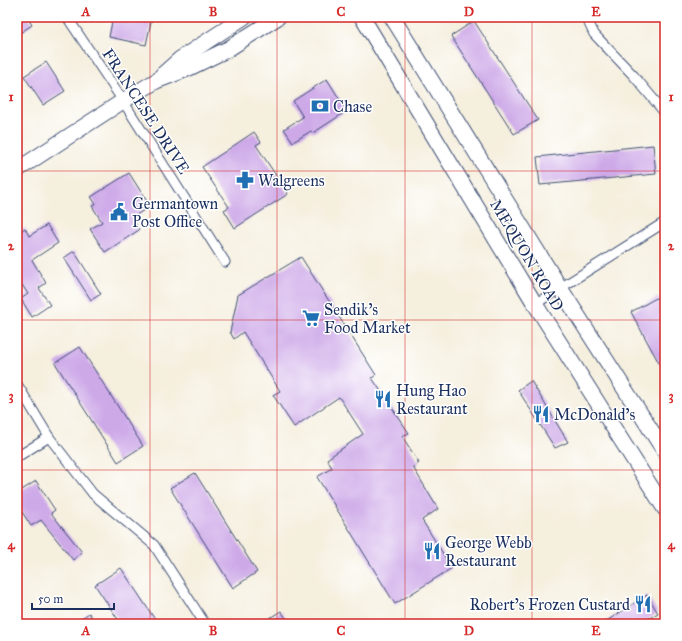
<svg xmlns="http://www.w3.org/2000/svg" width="682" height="641" font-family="'IM FELL Great Primer',serif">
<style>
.building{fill:#cda9e8}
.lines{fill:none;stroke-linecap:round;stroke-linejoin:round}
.street-casing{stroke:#3c4c71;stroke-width:11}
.primary-casing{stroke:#3c4c71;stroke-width:17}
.street{stroke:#fff;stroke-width:9}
.primary{stroke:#fff;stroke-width:15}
.grid{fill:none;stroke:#d62828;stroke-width:1;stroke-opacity:0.55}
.labels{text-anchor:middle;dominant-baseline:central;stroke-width:3;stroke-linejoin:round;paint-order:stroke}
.poi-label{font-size:16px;fill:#1b2f5e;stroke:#fff;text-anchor:start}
.street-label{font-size:16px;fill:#1b2f5e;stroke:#fff}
.neatline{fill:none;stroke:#d62828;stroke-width:1.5}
.grid-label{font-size:13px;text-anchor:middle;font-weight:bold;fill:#d62828}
</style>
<rect width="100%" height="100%" fill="#fff"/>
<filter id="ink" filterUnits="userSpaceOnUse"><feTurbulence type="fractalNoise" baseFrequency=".025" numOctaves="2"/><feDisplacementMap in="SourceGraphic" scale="8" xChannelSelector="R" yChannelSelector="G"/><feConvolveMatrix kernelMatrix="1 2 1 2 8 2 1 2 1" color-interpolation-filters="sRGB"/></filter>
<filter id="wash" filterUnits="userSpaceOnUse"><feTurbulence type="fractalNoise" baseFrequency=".012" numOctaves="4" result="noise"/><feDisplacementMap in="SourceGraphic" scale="16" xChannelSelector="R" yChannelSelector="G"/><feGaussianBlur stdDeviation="0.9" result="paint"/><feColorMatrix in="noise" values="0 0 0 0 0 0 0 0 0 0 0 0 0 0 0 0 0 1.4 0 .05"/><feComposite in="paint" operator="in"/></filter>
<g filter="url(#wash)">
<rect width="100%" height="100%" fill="#f5efde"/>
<g id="blocks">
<g class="building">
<path d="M17 17H27L32 25 17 35Z"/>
<path d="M113 17H152L146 45 109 37Z"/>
<path d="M474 21 538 120 514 134 451 36Z"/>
<path d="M46 62 65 91 43 105 24 76Z"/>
<path d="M327 79 347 111 313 133 311 131 293 142 284 129 303 117 293 101Z"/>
<path d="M254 132 261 142 256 145 288 194 235 228 224 210 229 207 202 167Z"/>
<path d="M653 145 656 174 540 185 537 157Z"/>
<path d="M129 173 150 206 132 218 139 230 105 252 90 229 102 222 92 206 96 204 91 197Z"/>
<path d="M47 225 58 243 32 260 46 283 39 288 50 305 32 317 21 299 28 294 17 277V233L25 228 29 236Z"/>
<path d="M74 251 101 294 91 300 64 258Z"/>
<path d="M301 257 376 375 372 378 409 433 402 436 419 463 413 467 438 509 422 520 452 568 395 604 317 477 332 468 327 459 363 434 339 397 294 427 273 395 280 391 243 332 234 339 230 332 238 295Z"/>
<path d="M658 297 665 310V374L631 312Z"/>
<path d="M80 347 143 446 118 462 55 363Z"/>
<path d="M531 381 568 442 555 448 518 390Z"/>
<path d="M195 473 257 572 233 588 170 488Z"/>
<path d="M36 481 55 510 51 513 82 552 73 560 41 520 31 526 17 504V493Z"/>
<path d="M121 568 158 624H121L95 585Z"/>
<path d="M647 595 658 613 640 624H602Z"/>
<path d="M281 611 290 624H260Z"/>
<path d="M89 613 96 624H73Z"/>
</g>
</g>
</g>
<g filter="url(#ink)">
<use href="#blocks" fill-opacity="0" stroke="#3c4c71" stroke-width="1"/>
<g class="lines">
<g class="street-casing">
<g id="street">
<path d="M67 17 123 101 225 262"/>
<path d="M586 17 594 34 634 76 665 113"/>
<path d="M535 304 665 222"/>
<path d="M17 384 49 437 93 494 154 545 205 624"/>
<path d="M17 457 49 437"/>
</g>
</g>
<g class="primary-casing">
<g id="primary">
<path d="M362 17 535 304 665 509"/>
<path d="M392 17 560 288 665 452"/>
<path d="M162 75 180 59 244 17"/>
<path d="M17 170 123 101 156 81 187 69 228 49 278 17"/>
</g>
</g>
<use href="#street" class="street"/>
<use href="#primary" class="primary"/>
</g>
</g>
<path class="grid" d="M150 17V624M277 17V624M405 17V624M532 17V624M17 171H665M17 320H665M17 470H665"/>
<defs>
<g id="bank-bare" transform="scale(1.38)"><path d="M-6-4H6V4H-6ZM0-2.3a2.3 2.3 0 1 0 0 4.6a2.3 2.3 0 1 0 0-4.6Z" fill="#1f6fb2" stroke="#fff" stroke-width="2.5" paint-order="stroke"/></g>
<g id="pharmacy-bare" transform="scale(1.38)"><path d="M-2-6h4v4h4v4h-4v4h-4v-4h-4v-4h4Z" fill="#1f6fb2" stroke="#fff" stroke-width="2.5" paint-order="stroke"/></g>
<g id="civic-bare" transform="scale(1.38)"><path d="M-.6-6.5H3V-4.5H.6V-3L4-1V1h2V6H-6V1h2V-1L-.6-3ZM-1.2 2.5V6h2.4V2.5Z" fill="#1f6fb2" stroke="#fff" stroke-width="2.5" paint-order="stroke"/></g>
<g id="supermarket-bare" transform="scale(1.38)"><path d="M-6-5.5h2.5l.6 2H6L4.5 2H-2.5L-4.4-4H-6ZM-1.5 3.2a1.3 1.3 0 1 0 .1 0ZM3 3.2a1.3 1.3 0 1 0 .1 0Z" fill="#1f6fb2" stroke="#fff" stroke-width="2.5" paint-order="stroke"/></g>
<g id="restaurant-bare" transform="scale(1.38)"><path d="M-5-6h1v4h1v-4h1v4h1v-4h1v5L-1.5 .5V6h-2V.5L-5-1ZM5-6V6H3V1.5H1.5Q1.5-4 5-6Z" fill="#1f6fb2" stroke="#fff" stroke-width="2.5" paint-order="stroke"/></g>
</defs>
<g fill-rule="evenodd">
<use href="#bank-bare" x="320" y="106"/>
<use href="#pharmacy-bare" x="245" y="180"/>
<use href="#civic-bare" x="119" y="212"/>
<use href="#supermarket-bare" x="311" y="318"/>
<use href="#restaurant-bare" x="383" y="399"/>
<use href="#restaurant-bare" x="541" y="414"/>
<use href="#restaurant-bare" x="432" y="551"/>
<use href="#restaurant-bare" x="643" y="604"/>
</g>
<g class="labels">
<g class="poi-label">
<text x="333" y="106">Chase</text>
<text x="258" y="180">Walgreens</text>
<text x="132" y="203">Germantown<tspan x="132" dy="18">Post Office</tspan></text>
<text x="324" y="309">Sendik's<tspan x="324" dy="18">Food Market</tspan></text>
<text x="396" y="390">Hung Hao<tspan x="396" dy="18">Restaurant</tspan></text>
<text x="554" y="414">McDonald's</text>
<text x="445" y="542">George Webb<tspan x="445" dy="18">Restaurant</tspan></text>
<text x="630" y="604" text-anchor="end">Robert's Frozen Custard</text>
</g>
<g class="street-label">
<text transform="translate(146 111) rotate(57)">FRANCESE DRIVE</text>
<text transform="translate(527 255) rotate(59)">MEQUON ROAD</text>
</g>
</g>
<rect width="682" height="641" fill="none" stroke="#fff" stroke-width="44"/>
<path d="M32 603v6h82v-6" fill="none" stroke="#1b2f5e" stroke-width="2"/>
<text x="38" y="603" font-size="12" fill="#1b2f5e" stroke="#ffffff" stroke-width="3" paint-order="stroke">50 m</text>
<rect x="22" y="22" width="638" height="597" class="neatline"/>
<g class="grid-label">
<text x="86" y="16">A</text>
<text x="213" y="16">B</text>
<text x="341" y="16">C</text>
<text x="469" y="16">D</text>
<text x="596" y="16">E</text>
<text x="11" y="101">1</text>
<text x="671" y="101">1</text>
<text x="11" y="250">2</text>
<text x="671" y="250">2</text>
<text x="11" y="400">3</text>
<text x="671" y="400">3</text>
<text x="11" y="549">4</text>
<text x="671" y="549">4</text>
<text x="86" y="635">A</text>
<text x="213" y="635">B</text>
<text x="341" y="635">C</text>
<text x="469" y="635">D</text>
<text x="596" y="635">E</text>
</g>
</svg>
